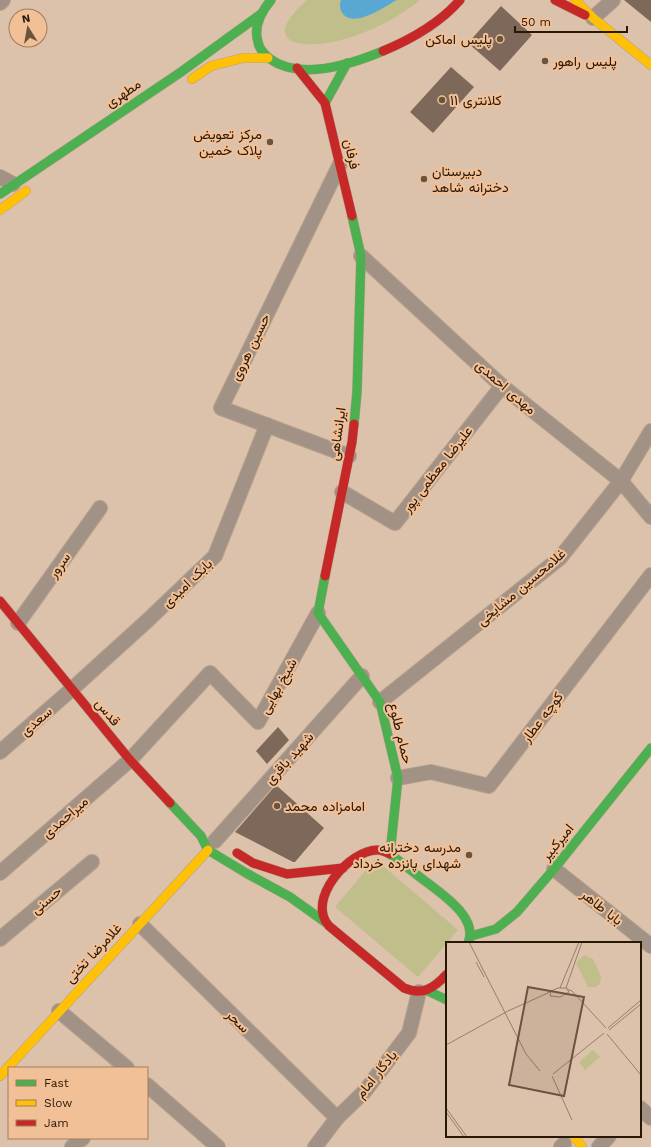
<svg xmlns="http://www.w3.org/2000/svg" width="651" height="1147" font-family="'Work Sans',Vazirmatn,sans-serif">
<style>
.green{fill:#c0bf8b}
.water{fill:#59a8d4}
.building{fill:#7e685a}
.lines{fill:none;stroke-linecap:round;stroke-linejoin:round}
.street-casing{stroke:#b5a18e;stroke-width:16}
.fast-casing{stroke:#b5a18e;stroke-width:10}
.slow-casing{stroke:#b5a18e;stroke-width:10}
.jam-casing{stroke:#b5a18e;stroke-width:10}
.street{stroke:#a29285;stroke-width:14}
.fast{stroke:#4caf50;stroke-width:9}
.slow{stroke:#ffc107;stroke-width:9}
.jam{stroke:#c62828;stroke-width:9}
.poi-dot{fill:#695440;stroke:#f2c096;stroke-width:1.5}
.labels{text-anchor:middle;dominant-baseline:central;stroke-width:4;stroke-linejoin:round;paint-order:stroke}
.poi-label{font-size:14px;fill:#2a1807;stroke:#f2c096;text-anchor:start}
.street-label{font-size:14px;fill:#2a1807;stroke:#f2c096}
.inset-road{fill:none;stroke:#957e69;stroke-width:1}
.view{fill:#695440;fill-opacity:0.15;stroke:#695440;stroke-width:2}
.inset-edge{fill:none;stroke:#2a1807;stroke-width:2}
</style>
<rect width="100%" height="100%" fill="#ddc2ab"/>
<g class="green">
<path d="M307 0H420C398 18 372 31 345 39 304 51 256 45 307 0Z"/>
<path d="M375 859 458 930 418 977 335 907Z"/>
</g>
<path class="water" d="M341 0H397C384 7 356 27 344 15 340 11 339 5 341 0Z"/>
<g class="building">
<path d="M624 0H651V22Z"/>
<path d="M501 6 532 35 500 71 468 43Z"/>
<path d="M451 67 474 87 433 133 410 112Z"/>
<path d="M278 727 289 740 267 764 256 751Z"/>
<path d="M276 785 324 828 295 862H293L235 832Z"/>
</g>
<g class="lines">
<g class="street-casing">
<g id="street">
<path d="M0 3 3 0"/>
<path d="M593 18 613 0"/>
<path d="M340 164 221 408 349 456"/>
<path d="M0 177 13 184"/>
<path d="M361 256 502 386 621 481 651 517"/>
<path d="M342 492 395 523 502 386"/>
<path d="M18 623 100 508"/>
<path d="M380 702 560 558 621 481 651 431"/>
<path d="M0 752 72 689 148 620 215 556 267 425"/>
<path d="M398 778 431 772 489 786 651 575"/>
<path d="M215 841 362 676"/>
<path d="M554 869 651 946"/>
<path d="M0 873 130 760 210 673 258 722 318 613"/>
<path d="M140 924 337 1118"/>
<path d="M0 939 92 862"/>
<path d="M59 1011 127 1068"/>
<path d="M147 1085 218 1147"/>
<path d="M640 1108 651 1118"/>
<path d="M72 1147 83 1138"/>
<path d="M315 1147 337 1118 365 1091 409 1033 419 992"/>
<path d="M561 1147 564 1144"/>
<path d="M599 1147 609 1136"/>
</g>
</g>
<g class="fast-casing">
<g id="fast">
<path d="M271 0C261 12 253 26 258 42 259 49 265 55 270 59 301 81 352 64 383 51"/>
<path d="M325 103 347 63"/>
<path d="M0 194 181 72 261 14"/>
<path d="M352 216 361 256 357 392 354 424"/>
<path d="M325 576 318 613 380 702 398 778 390 854"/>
<path d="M170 803 201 836 208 850 246 873 290 897 325 922"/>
<path d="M390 854C402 863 413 872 425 881 442 894 479 918 468 943"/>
<path d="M471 936 496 929 517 912 554 869 651 748"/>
<path d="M428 991 447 1000"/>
</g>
</g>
<g class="slow-casing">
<g id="slow">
<path d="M575 0 593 18 651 65"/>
<path d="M192 79 211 66 243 58H268"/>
<path d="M0 210 26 191"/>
<path d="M0 1076 208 850"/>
<path d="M574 1136 582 1147"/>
</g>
</g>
<g class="jam-casing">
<g id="jam">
<path d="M555 0 585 15"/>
<path d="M383 51C412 39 439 24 460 0"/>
<path d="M297 68 325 103 352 216"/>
<path d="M325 576 352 442 354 424"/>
<path d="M0 601 130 760 170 803"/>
<path d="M237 853 253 863 287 874 343 868"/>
<path d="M390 854C386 852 382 850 378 850 350 849 305 900 329 926L404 988C423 996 434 988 447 974"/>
</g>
</g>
<use href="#street" class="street"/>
<use href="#fast" class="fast"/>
<use href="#slow" class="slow"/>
<use href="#jam" class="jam"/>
</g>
<g class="poi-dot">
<circle cx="500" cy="39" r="4"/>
<circle cx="545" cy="61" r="4"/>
<circle cx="442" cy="100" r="4"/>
<circle cx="270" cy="142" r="4"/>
<circle cx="424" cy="179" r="4"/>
<circle cx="277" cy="806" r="4"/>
<circle cx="469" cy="855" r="4"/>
</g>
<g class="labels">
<g class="poi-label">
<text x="492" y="39" text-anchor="end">پلیس اماکن</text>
<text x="553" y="61">پلیس راهور</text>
<text x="450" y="100">کلانتری ۱۱</text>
<text x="262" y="134" text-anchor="end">مرکز تعویض<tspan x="262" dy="16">پلاک خمین</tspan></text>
<text x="432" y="171">دبیرستان<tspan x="432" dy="16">دخترانه شاهد</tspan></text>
<text x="285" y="806">امامزاده محمد</text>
<text x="461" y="847" text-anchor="end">مدرسه دخترانه<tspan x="461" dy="16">شهدای پانزده خرداد</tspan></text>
</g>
<g class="street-label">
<text transform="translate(123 93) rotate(-34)">مطهری</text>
<text transform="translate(352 154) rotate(77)">فرفان</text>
<text transform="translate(250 347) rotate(-64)">حسین هروی</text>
<text transform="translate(506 387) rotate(41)">مهدی احمدی</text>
<text transform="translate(337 434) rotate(-82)">ایرانشاهی</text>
<text transform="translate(437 469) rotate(-52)">علیرضا معظمی پور</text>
<text transform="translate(59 565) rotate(-54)">سرور</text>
<text transform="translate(187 583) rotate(-44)">بابک امیدی</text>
<text transform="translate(521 587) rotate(-40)">غلامحسین مشایخی</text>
<text transform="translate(278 686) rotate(-61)">شیخ بهایی</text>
<text transform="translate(108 712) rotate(51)">قدس</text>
<text transform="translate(542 717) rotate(-53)">کوچه عطار</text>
<text transform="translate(36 721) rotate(-41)">سعدی</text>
<text transform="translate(401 733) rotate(76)">حمام طلوع</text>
<text transform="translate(289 758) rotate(-48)">شهید باقری</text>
<text transform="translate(65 817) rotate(-41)">میراحمدی</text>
<text transform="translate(557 842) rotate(-51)">امیرکبیر</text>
<text transform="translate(46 900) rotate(-40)">حسنی</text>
<text transform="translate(602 907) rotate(38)">بابا طاهر</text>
<text transform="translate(93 953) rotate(-47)">غلامرضا تختی</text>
<text transform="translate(238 1021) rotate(44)">سحر</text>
<text transform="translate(376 1074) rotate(-51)">یادگار امام</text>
</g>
</g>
<g transform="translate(446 942)">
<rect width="195" height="195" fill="#ddc2ab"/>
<path d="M138 13 147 17 155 34 154 42 149 45H142L130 21ZM147 108 154 115 139 128 133 120Z" fill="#c0bf8b"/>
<path class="inset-road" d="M23 0 80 112 94 129M30 20 38 35M112 46H120L123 50 114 55 104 54 105 49ZM114 46 133 0M120 46 136 0M121 47 126 49 160 86M162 86 195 58M163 88 195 62M161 92 195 133M0 103 62 69 104 50M107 132 158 91M106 134 126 178M0 166 21 195M0 170 18 195"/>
<path class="view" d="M82 45 138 55 118 154 63 143Z"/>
<rect width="195" height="195" class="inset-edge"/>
</g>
<rect x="8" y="1067" width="140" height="72" fill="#f2c096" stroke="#a27d5d"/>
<rect x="16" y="1080" width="20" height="6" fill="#4caf50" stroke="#a27d5d"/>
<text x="44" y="1087" font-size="12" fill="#2a1807">Fast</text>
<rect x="16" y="1100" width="20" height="6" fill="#ffc107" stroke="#a27d5d"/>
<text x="44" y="1107" font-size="12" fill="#2a1807">Slow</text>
<rect x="16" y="1120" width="20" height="6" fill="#c62828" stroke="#a27d5d"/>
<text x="44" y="1127" font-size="12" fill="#2a1807">Jam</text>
<g transform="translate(28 28) rotate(349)"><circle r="19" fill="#f2c096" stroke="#a27d5d"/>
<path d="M0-3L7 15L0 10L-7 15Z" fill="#695440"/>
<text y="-6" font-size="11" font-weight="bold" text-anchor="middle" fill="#2a1807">N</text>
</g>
<path d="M515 26v6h112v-6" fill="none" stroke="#2a1807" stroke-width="2"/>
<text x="521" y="26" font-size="12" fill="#2a1807" stroke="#f2c096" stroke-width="3" paint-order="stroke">50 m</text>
</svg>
